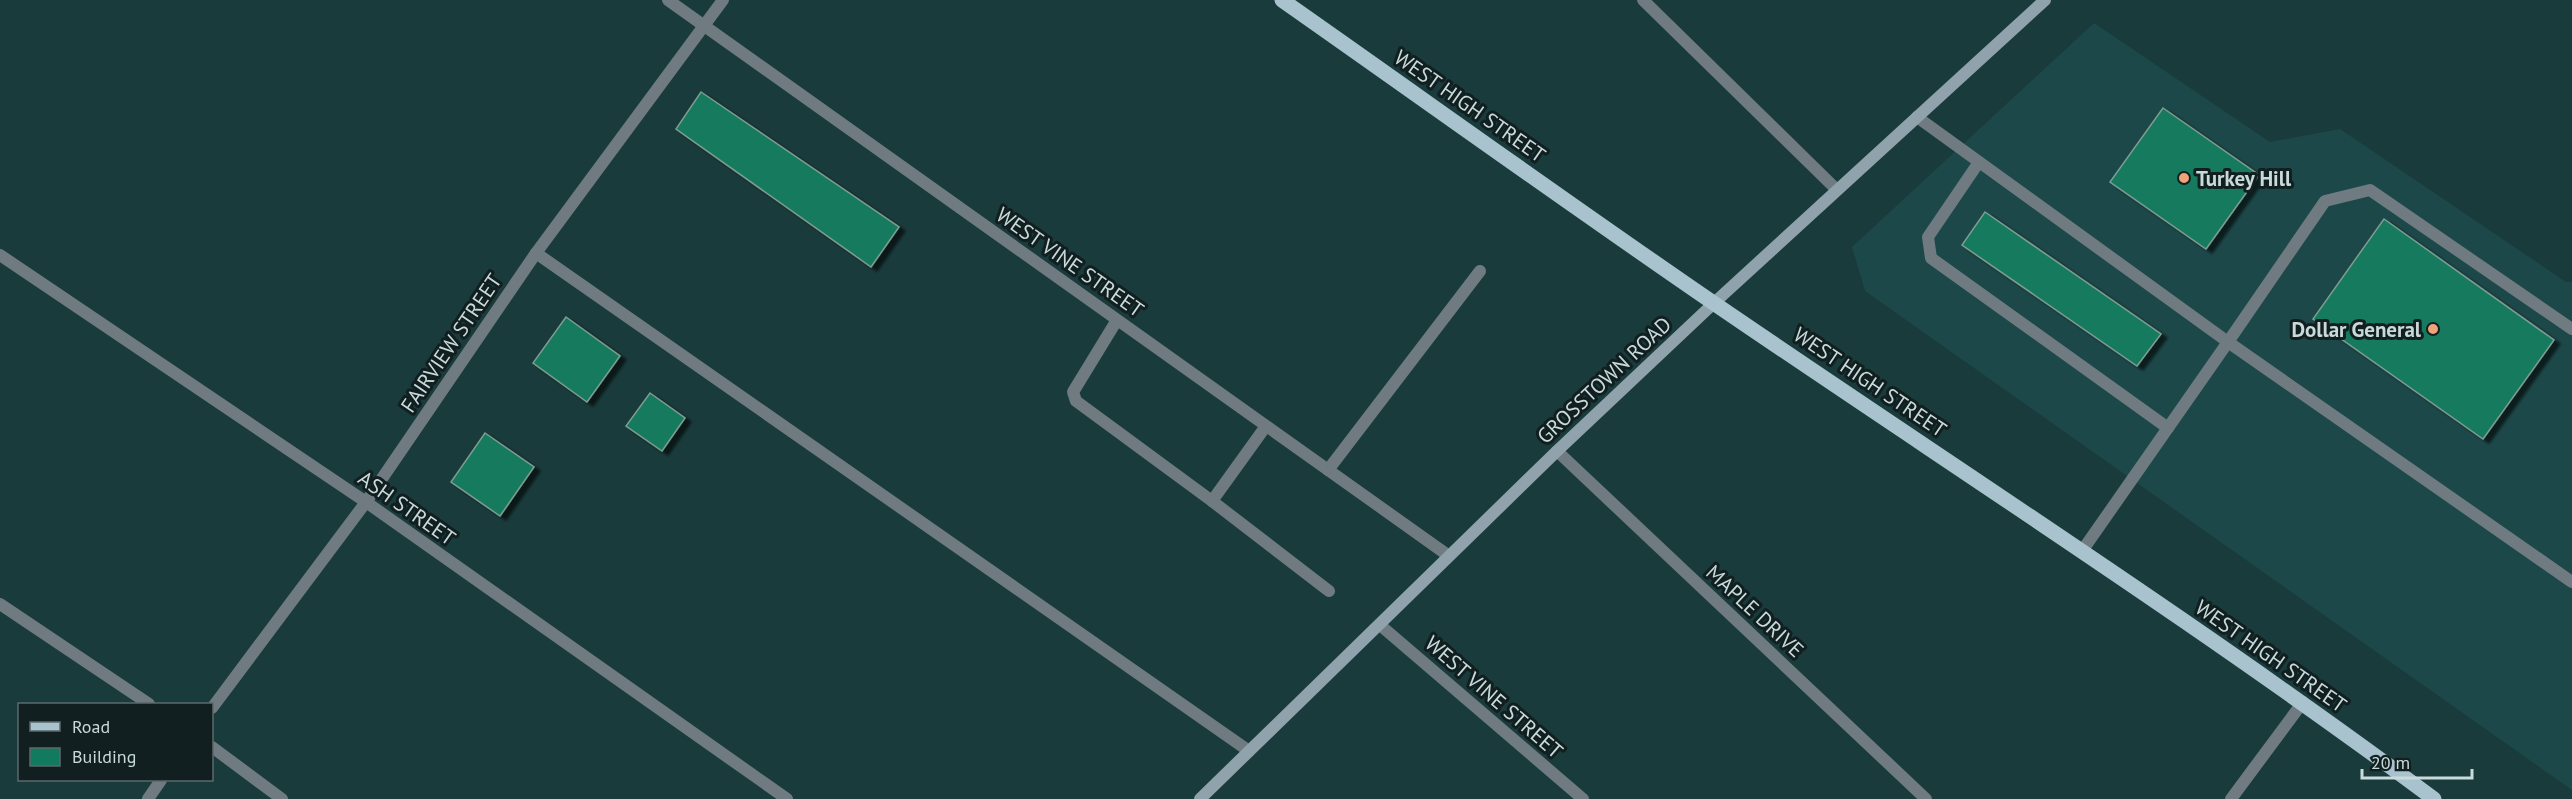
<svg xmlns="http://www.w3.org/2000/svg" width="2572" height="799" font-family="'PT Sans',sans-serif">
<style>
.built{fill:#1d484a}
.building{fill:#127a5e;stroke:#7f9d91;stroke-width:1.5;filter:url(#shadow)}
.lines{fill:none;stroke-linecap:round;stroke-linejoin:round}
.lane{stroke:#6f7b81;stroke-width:12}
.street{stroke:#6f7b81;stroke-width:12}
.secondary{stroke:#90a3ac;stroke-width:12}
.primary{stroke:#a8c2ce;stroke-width:15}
.poi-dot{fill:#efa377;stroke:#111f20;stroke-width:2}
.labels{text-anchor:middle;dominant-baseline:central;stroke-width:6;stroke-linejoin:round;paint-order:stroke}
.street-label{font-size:21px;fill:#c9dadb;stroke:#111f20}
.poi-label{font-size:21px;font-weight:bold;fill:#c9dadb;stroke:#111f20;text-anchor:start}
</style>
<defs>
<filter id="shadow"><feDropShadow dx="6" dy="4" stdDeviation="1.5" flood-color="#0009"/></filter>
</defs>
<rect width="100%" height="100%" fill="#1a3b3c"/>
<path class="built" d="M2094 23 2270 142 2340 129 2566 282H2572V790L1865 291 1852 247Z"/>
<g class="building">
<path d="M701 92 899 227 871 267 676 129Z"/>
<path d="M2163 108 2259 175 2206 249 2110 182Z"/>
<path d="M1985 212 2161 334 2137 366 1962 245Z"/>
<path d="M2384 219 2554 340 2483 439 2313 319Z"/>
<path d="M566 317 620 356 587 402 533 363Z"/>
<path d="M650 393 685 418 662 451 626 426Z"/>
<path d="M485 433 534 467 500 516 451 482Z"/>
</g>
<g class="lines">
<g class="lane">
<path d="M1643 0 1837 190"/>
<path d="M1917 117 2228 342 2325 201 2370 190 2572 329"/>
<path d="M1979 162 1928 237 1931 258 2168 428"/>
<path d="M536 253 1249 751"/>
<path d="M1117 320 1073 392 1076 401 1212 501"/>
<path d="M1266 426 1212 501 1329 591"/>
<path d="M1557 451 1926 799"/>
<path d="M1328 470 1480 271"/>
<path d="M2082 551 2228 342 2572 582"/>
<path d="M0 604 149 704"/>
<path d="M212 747 282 799"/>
</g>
<g class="street">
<path d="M668 0 1449 556"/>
<path d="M0 255 366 502 787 799"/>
<path d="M1380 625 1583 799"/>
<path d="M212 708 366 502 536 253 723 0"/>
<path d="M148 799 161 780"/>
<path d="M2231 799 2303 702"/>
</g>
<path class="secondary" d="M1200 799 1557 451 1714 303 2045 0"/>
<path class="primary" d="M1282 0C1426 101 1569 204 1715 304 1955 468 2200 625 2434 799"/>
</g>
<g class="poi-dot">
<circle cx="2184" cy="178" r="6"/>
<circle cx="2433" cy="329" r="6"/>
</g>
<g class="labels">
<g class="street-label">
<text transform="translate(1470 106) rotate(35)">WEST HIGH STREET</text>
<text transform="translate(1070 262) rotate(35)">WEST VINE STREET</text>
<text transform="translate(451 343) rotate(-56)">FAIRVIEW STREET</text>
<text transform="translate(1604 380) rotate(-43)">GROSSTOWN ROAD</text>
<text transform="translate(1870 382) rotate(34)">WEST HIGH STREET</text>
<text transform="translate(407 508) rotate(35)">ASH STREET</text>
<text transform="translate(1755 611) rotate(43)">MAPLE DRIVE</text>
<text transform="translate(2271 656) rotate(35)">WEST HIGH STREET</text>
<text transform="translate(1494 697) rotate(41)">WEST VINE STREET</text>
</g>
<g class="poi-label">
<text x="2196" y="178">Turkey Hill</text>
<text x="2421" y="329" text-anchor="end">Dollar General</text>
</g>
</g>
<rect x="18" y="703" width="195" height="78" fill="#111f20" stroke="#5b6a6b" stroke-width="1.5"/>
<rect x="30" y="722" width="30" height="9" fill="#a8c2ce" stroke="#5b6a6b" stroke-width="1.5"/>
<text x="72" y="733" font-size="18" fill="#c9dadb">Road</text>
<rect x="30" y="748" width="30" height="18" fill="#127a5e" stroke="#5b6a6b" stroke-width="1.5"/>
<text x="72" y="763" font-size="18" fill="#c9dadb">Building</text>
<path d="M2362 769v9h110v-9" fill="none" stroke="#c9dadb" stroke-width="3"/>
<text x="2371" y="769" font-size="18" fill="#c9dadb" stroke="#111f20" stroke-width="4.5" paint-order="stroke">20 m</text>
</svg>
